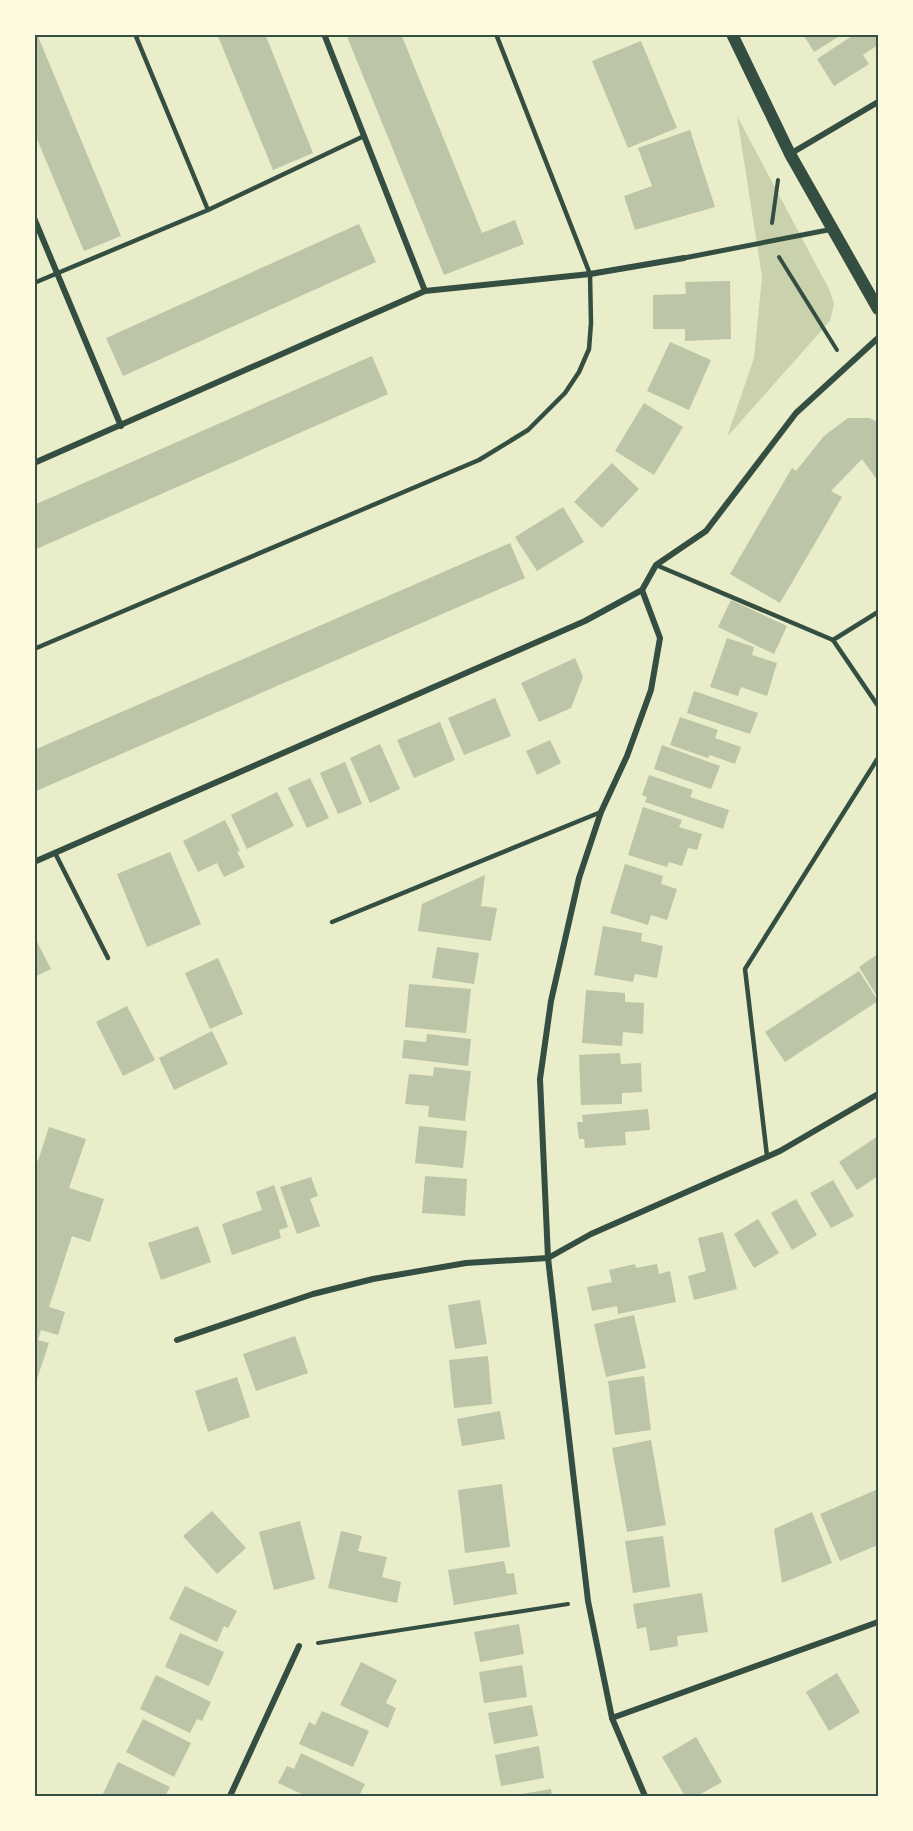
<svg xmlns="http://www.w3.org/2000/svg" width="913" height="1831" font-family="Literata,serif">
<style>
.green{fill:#cad2ad}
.building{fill:#bcc5a7}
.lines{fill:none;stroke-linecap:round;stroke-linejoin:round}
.path{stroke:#344e41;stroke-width:4}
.service{stroke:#344e41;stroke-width:4.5}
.pedestrian{stroke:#344e41;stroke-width:5}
.minor{stroke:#344e41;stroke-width:6}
.secondary{stroke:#344e41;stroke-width:12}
.neatline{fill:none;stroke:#344e41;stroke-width:2}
</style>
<rect width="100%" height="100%" fill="#e9edc9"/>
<path class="green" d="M737 116 830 291 834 304 830 321 727 437 754 358 762 277Z"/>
<g class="building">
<path d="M34 34H37L121 236 84 251 34 132Z"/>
<path d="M217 34H265L313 153 273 170Z"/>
<path d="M346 34H401L482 233 515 220 524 244 444 275Z"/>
<path d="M803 34H843L814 52Z"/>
<path d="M855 34H878V45L863 55 869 64 834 86 817 59Z"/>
<path d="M641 41 677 128 628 148 592 61Z"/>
<path d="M690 130 715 207 635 230 624 196 652 186 638 148Z"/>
<path d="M359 224 376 262 123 376 106 338Z"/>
<path d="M730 281 731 339 685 341V329H653V295L686 294 685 282Z"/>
<path d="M670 342 711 360 689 410 647 391Z"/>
<path d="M372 356 388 394 34 550V505Z"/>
<path d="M644 403 683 427 654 475 615 451Z"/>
<path d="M848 418H869L878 422V481L862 459 831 491 842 497 780 603 730 574 792 468 796 471 824 436Z"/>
<path d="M612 463 639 489 602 528 574 502Z"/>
<path d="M563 507 584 542 537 571 515 537Z"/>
<path d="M510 543 525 578 34 792V750Z"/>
<path d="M731 600 787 626 774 654 718 627Z"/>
<path d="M727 638 754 647 752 655 777 663 767 696 741 687 738 696 710 687Z"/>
<path d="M575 658 583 677 571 708 539 722 521 683Z"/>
<path d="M694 691 758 713 750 734 687 713Z"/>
<path d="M495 698 511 736 464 755 448 718Z"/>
<path d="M680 717 718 730 715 738 741 747 735 764 710 755 708 758 670 745Z"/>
<path d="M440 722 455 760 414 778 397 740Z"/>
<path d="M550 740 561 763 537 775 526 751Z"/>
<path d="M380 744 400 789 370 803 350 758Z"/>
<path d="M662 745 720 766 711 789 654 769Z"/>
<path d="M345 762 362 804 338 814 320 773Z"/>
<path d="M649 775 693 790 690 797 729 810 723 829 645 802 647 797 642 795Z"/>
<path d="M310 778 329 818 307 828 288 788Z"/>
<path d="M277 792 294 826 247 849 231 815Z"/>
<path d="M643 807 682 820 679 827 702 834 697 850 688 848 682 866 669 862 667 867 628 855Z"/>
<path d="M225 820 240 851 237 852 245 867 224 877 217 863 198 872 183 841Z"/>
<path d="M170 852 201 924 147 947 117 874Z"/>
<path d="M625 864 663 876 661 884 677 889 667 920 651 915 648 925 610 913Z"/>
<path d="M485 875 481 906 497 908 491 941 418 931 422 904Z"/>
<path d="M603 926 642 933 641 941 663 946 657 978 635 974 633 982 594 975Z"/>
<path d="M34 936 51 969 34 977Z"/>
<path d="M437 947 479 953 474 984 432 978Z"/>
<path d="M878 954V998L859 967Z"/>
<path d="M218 958 243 1014 210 1029 185 973Z"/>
<path d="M859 971 878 1001 785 1062 765 1032Z"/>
<path d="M409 984 471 989 466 1033 405 1027Z"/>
<path d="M586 990 625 993V1002L644 1003 643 1034 623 1032 622 1046 582 1043Z"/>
<path d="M127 1006 155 1060 123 1076 96 1022Z"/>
<path d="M212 1031 228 1064 174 1090 159 1058Z"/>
<path d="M427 1034 471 1039 468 1066 402 1058 404 1040 426 1042Z"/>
<path d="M620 1053 621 1064 641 1063 642 1092 622 1093V1104L581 1105 579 1055Z"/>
<path d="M434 1067 471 1071 465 1121 428 1117 429 1106 405 1104 409 1074 433 1076Z"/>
<path d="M648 1109 650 1130 625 1132 626 1145 585 1148 584 1139H579L577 1122H583L582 1115Z"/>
<path d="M419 1126 467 1131 463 1168 415 1163Z"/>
<path d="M49 1127 86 1139 69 1188 104 1199 90 1242 72 1236 49 1307 65 1312 58 1335 41 1330 38 1340 49 1343 35 1385 34 1159 38 1161Z"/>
<path d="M878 1136V1176L857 1190 839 1162Z"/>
<path d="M425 1176 467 1179 465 1216 422 1213Z"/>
<path d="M311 1177 318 1196 310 1199 320 1226 297 1234 280 1187Z"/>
<path d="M833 1180 854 1216 831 1228 810 1193Z"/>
<path d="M274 1185 288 1227 279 1230 281 1238 232 1255 222 1224 262 1210 256 1192Z"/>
<path d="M796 1199 817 1235 792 1250 771 1213Z"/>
<path d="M758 1219 779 1253 754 1268 734 1234Z"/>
<path d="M198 1226 211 1262 161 1280 148 1243Z"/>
<path d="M723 1232 737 1289 694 1300 688 1276 706 1271 698 1238Z"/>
<path d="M635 1264 636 1268 657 1264 659 1274 670 1271 676 1302 618 1314 617 1306 592 1311 587 1287 612 1282 609 1270Z"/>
<path d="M480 1300 487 1344 455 1349 448 1305Z"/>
<path d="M634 1315 646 1368 606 1377 594 1324Z"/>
<path d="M295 1336 308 1373 256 1391 243 1354Z"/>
<path d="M488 1356 492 1404 454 1408 449 1360Z"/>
<path d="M644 1376 651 1430 615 1435 608 1381Z"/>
<path d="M237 1377 250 1417 208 1432 195 1391Z"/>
<path d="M500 1411 505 1439 462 1446 457 1419Z"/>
<path d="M651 1440 666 1525 627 1532 612 1448Z"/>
<path d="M502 1484 510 1547 465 1553 458 1490Z"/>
<path d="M876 1490 878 1497V1545L840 1561 820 1514Z"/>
<path d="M212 1511 246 1548 217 1574 183 1536Z"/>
<path d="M812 1512 832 1563 782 1583 774 1529Z"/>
<path d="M300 1521 315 1579 274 1590 259 1532Z"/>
<path d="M341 1531 362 1536 358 1551 387 1557 382 1577 401 1582 397 1603 328 1588Z"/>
<path d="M663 1536 670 1587 633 1593 625 1541Z"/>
<path d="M504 1561 507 1574 514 1573 517 1594 454 1605 448 1570Z"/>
<path d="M185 1586 237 1611 228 1628 224 1626 217 1642 169 1619Z"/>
<path d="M702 1593 708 1632 677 1636 678 1646 650 1651 646 1627 637 1629 633 1604Z"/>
<path d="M519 1624 524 1654 480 1662 474 1632Z"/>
<path d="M180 1633 224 1652 209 1686 165 1667Z"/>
<path d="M361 1662 397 1680 386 1703 396 1708 388 1728 340 1705Z"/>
<path d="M522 1665 527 1697 484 1703 479 1672Z"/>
<path d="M837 1673 860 1712 829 1731 806 1692Z"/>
<path d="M156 1675 211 1702 202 1721 197 1719 190 1733 140 1709Z"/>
<path d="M532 1705 538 1736 494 1744 488 1713Z"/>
<path d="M322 1711 369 1731 353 1767 299 1744 309 1722 315 1725Z"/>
<path d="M143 1719 191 1743 174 1777 126 1752Z"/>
<path d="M696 1737 722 1782 697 1796H685L662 1757Z"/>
<path d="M539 1746 544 1778 501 1786 495 1755Z"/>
<path d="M301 1753 365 1784 359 1796H306L278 1783 287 1766 294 1769Z"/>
<path d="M118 1762 170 1787 165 1796H102Z"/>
<path d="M551 1789 552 1796H516V1795Z"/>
</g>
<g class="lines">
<g class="path">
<path d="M772 223 778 180"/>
<path d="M779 257 837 350"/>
<path d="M318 1643 568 1604"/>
</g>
<g class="service">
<path d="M135 34 208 210"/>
<path d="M34 283 208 210 364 136"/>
<path d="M656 565 833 640 878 706"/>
<path d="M833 640 878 612"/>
<path d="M34 649 479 460 528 430 565 393 579 372 589 349 591 323 590 274 496 34"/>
<path d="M55 853 108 958"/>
<path d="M332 922 601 812"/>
<path d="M767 1156 745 969 878 758"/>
</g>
<path class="pedestrian" d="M684 258 833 229"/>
<g class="minor">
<path d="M324 34 425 291"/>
<path d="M790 154 878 102"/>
<path d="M34 218 121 426"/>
<path d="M34 463 425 291 590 274 684 258"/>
<path d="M642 590 660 638 651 690 627 756 601 812 579 878 551 1001 540 1079 548 1258 588 1601 612 1718 645 1796"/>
<path d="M34 862 585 621 642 590 656 565 706 531 796 413 878 338"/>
<path d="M177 1340 313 1294 373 1279 466 1263 548 1258 591 1234 780 1151 878 1094"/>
<path d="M612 1718 878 1622"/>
<path d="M230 1796 299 1646"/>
</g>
<path class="secondary" d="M732 34 790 154 878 309"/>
</g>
<rect width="913" height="1831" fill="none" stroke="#fefae0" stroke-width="72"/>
<rect x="36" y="36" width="841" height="1759" class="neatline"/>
</svg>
